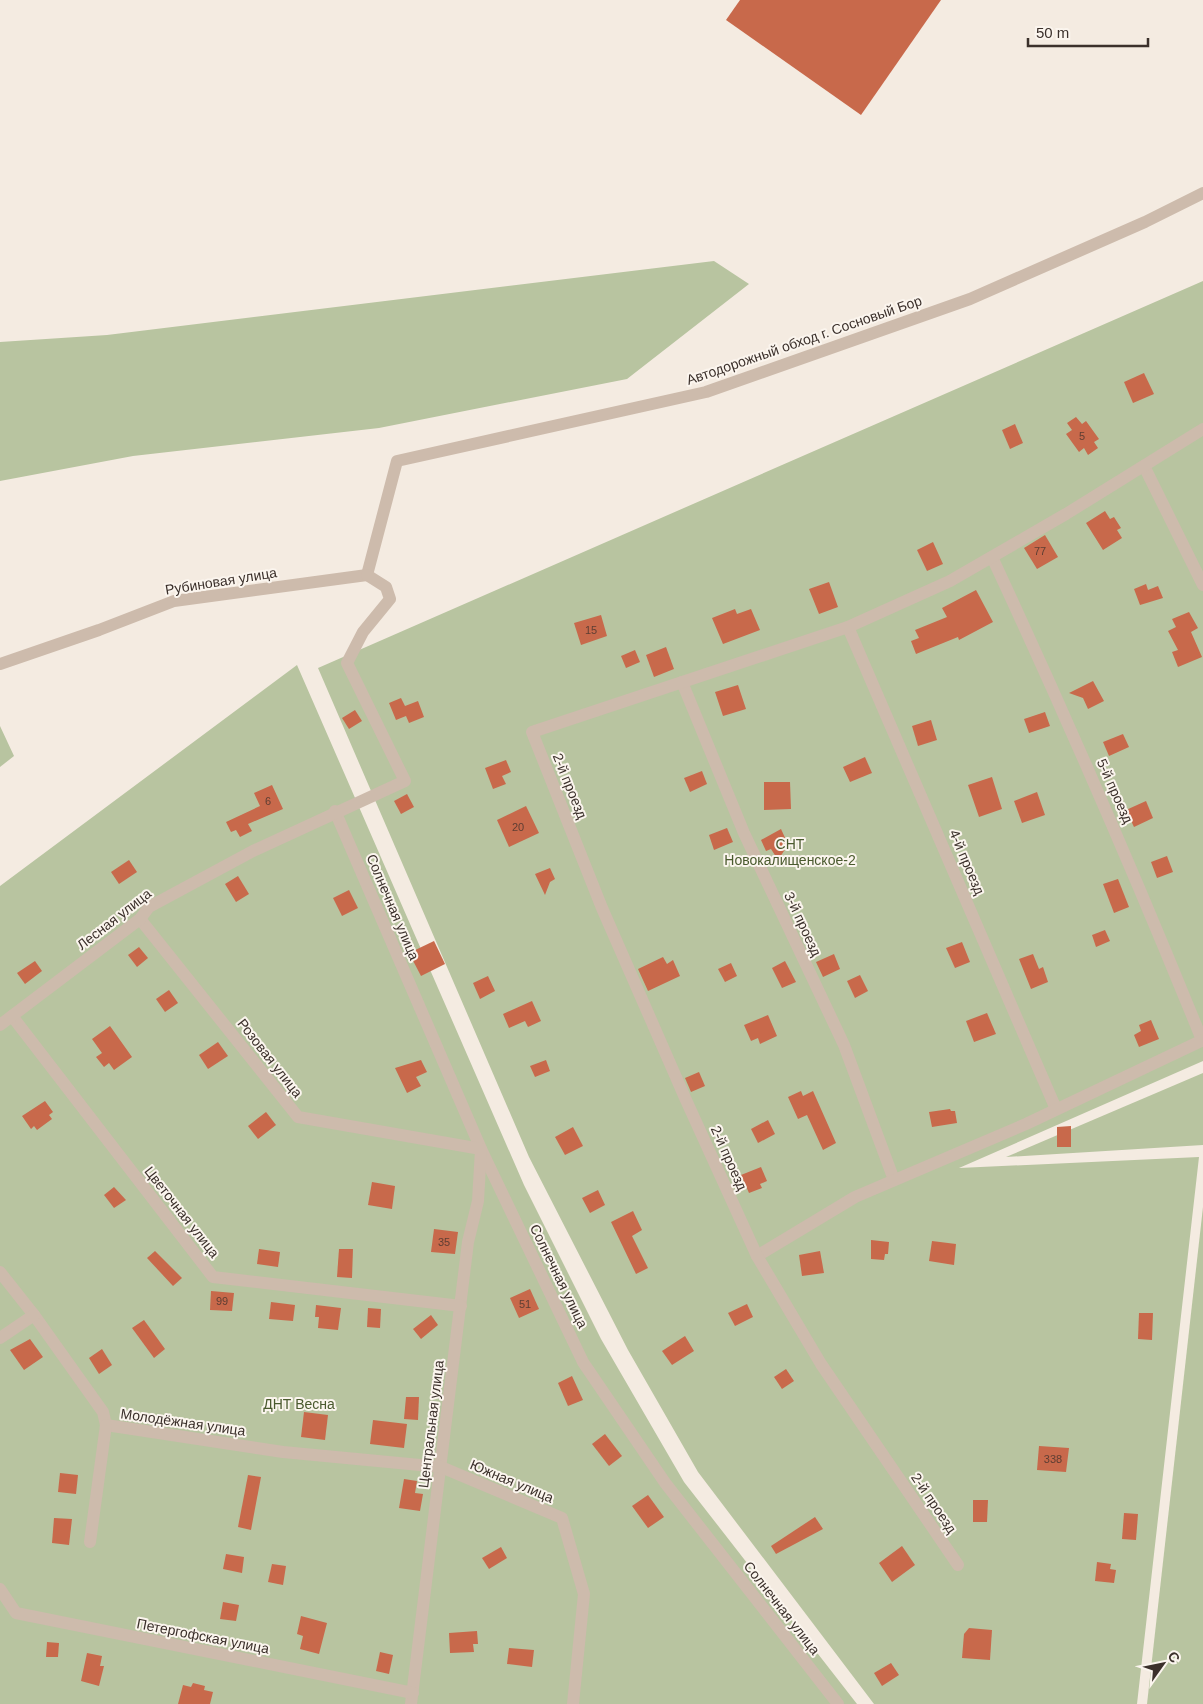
<svg xmlns="http://www.w3.org/2000/svg" width="1203" height="1704" font-family="Arial,sans-serif">
<style>
.green{fill:#b8c4a0}
.building{fill:#c8694b}
.lines{fill:none;stroke-linecap:round;stroke-linejoin:round}
.minor{stroke:#cdbbac;stroke-width:12}
.labels{text-anchor:middle;dominant-baseline:central;stroke-width:4;stroke-linejoin:round;paint-order:stroke}
.number-label{font-size:11px;fill:#5e3e33}
.street-label{font-size:14px;fill:#3b302b;stroke:#fbf5ee}
.park-label{font-size:14px;fill:#4a5a2e;stroke:#fbf5ee}
</style>
<rect width="100%" height="100%" fill="#f4ebe1"/>
<g class="green">
<path d="M714 261 749 284 627 379 379 428 133 456 0 481V342L107 335Z"/>
<path d="M1203 281V1061L959 1168 1199 1157 1137 1704H874L698 1472 628 1350 529 1157 318 668Z"/>
<path d="M297 665 524 1185 601 1339 684 1482 857 1704H0V886Z"/>
<path d="M0 726 14 756 0 767Z"/>
<path d="M1203 1073V1145L1006 1157Z"/>
<path d="M1203 1207V1704H1147Z"/>
</g>
<g class="building">
<path d="M740 0H941L861 115 726 20Z"/>
<path d="M1144 373 1154 394 1133 403 1124 382Z"/>
<path d="M1076 417 1082 424 1086 421 1099 439 1094 442 1098 448 1088 455 1084 448 1079 452 1066 434 1072 430 1067 423Z"/>
<path d="M1015 424 1023 443 1010 449 1002 430Z"/>
<path d="M1105 511 1110 519 1114 517 1121 528 1117 530 1122 538 1103 550 1086 523Z"/>
<path d="M1045 535 1058 557 1037 569 1024 548Z"/>
<path d="M933 542 943 564 927 571 917 550Z"/>
<path d="M829 582 838 607 819 614 809 589Z"/>
<path d="M1146 584 1148 590 1158 586 1163 598 1140 605 1134 589Z"/>
<path d="M976 590 993 622 959 640 958 637 916 654 911 641 919 638 915 630 947 617 942 608Z"/>
<path d="M735 609 737 614 751 609 760 630 723 644 712 618Z"/>
<path d="M1189 612 1198 628 1191 632 1202 657 1178 667 1172 652 1178 650 1168 631 1176 627 1172 619Z"/>
<path d="M601 615 607 636 581 645 574 623Z"/>
<path d="M666 647 674 669 654 677 646 655Z"/>
<path d="M635 650 640 662 626 668 621 656Z"/>
<path d="M1093 681 1104 701 1088 709 1083 698 1069 693Z"/>
<path d="M738 685 746 709 723 716 715 692Z"/>
<path d="M401 698 405 706 418 701 424 717 409 723 406 716 396 720 389 703Z"/>
<path d="M355 710 362 721 349 729 342 718Z"/>
<path d="M1045 712 1050 726 1029 733 1024 719Z"/>
<path d="M931 720 937 740 918 746 912 726Z"/>
<path d="M1123 734 1129 747 1109 756 1103 742Z"/>
<path d="M865 757 872 773 850 782 843 767Z"/>
<path d="M506 760 511 772 502 776 506 784 493 789 485 768Z"/>
<path d="M702 771 707 784 690 792 684 778Z"/>
<path d="M992 777 1002 809 979 817 968 785Z"/>
<path d="M764 782H790L791 809 764 810Z"/>
<path d="M272 785 283 809 248 824 252 831 240 837 236 830 231 832 226 822 260 806 254 793Z"/>
<path d="M1037 792 1045 815 1022 823 1014 801Z"/>
<path d="M407 794 414 807 401 814 394 801Z"/>
<path d="M1146 801 1153 818 1134 827 1126 810Z"/>
<path d="M526 806 539 833 509 847 497 820Z"/>
<path d="M727 828 733 842 714 850 709 835Z"/>
<path d="M781 829 787 842 786 848 778 860 771 849 766 851 761 840Z"/>
<path d="M1167 856 1173 872 1157 878 1151 862Z"/>
<path d="M129 860 137 872 119 884 111 872Z"/>
<path d="M550 868 555 879 550 882 545 895 535 874Z"/>
<path d="M238 876 249 894 236 902 225 884Z"/>
<path d="M1118 879 1129 907 1114 913 1103 884Z"/>
<path d="M349 890 358 908 342 916 333 898Z"/>
<path d="M1105 930 1110 941 1096 947 1092 935Z"/>
<path d="M434 941 445 964 421 976 409 953Z"/>
<path d="M962 942 970 962 955 968 946 948Z"/>
<path d="M139 947 148 958 137 967 128 955Z"/>
<path d="M834 954 840 969 823 977 816 962Z"/>
<path d="M1033 954 1039 969 1043 967 1048 982 1031 989 1019 959Z"/>
<path d="M663 957 667 964 673 960 680 976 648 991 638 969Z"/>
<path d="M35 961 42 971 25 984 17 973Z"/>
<path d="M785 961 796 982 782 988 772 968Z"/>
<path d="M731 963 737 976 725 982 718 969Z"/>
<path d="M860 975 868 991 855 998 847 981Z"/>
<path d="M488 976 495 991 480 999 473 983Z"/>
<path d="M169 990 178 1003 165 1012 156 999Z"/>
<path d="M532 1001 541 1021 528 1027 525 1021 509 1028 503 1014Z"/>
<path d="M987 1013 996 1034 974 1042 966 1021Z"/>
<path d="M768 1015 777 1036 760 1044 758 1038 751 1041 744 1025Z"/>
<path d="M1151 1020 1159 1039 1139 1047 1134 1035 1141 1031 1139 1025Z"/>
<path d="M110 1026 132 1057 114 1070 109 1063 104 1067 96 1057 102 1053 92 1039Z"/>
<path d="M218 1042 228 1056 208 1069 199 1055Z"/>
<path d="M421 1060 427 1072 416 1077 421 1086 407 1093 395 1068Z"/>
<path d="M546 1060 550 1071 535 1077 530 1066Z"/>
<path d="M699 1072 705 1086 691 1092 685 1078Z"/>
<path d="M801 1091 803 1096 813 1091 836 1143 823 1150 807 1115 798 1119 788 1097Z"/>
<path d="M45 1101 53 1112 49 1115 52 1119 37 1130 34 1126 31 1129 22 1116Z"/>
<path d="M950 1109 951 1111H955L957 1123 932 1127 929 1112Z"/>
<path d="M266 1112 276 1125 258 1139 248 1126Z"/>
<path d="M768 1120 775 1134 758 1143 751 1129Z"/>
<path d="M1071 1126V1147H1057V1127Z"/>
<path d="M573 1127 583 1146 565 1155 555 1137Z"/>
<path d="M761 1167 767 1181 760 1184 762 1188 749 1193 741 1175Z"/>
<path d="M372 1182 395 1186 392 1209 368 1205Z"/>
<path d="M114 1187 126 1200 114 1208 104 1195Z"/>
<path d="M598 1190 605 1205 590 1213 582 1198Z"/>
<path d="M633 1211 642 1230 632 1236 648 1268 636 1274 611 1222Z"/>
<path d="M434 1229 458 1232 455 1254 431 1252Z"/>
<path d="M871 1240 889 1242 888 1254H885L884 1260 871 1259Z"/>
<path d="M932 1241 956 1244 954 1265 929 1261Z"/>
<path d="M259 1249 280 1252 278 1267 257 1264Z"/>
<path d="M339 1249H353L352 1278 337 1277Z"/>
<path d="M155 1251 182 1278 173 1286 147 1258Z"/>
<path d="M820 1251 824 1273 802 1276 799 1255Z"/>
<path d="M530 1289 539 1309 519 1318 510 1298Z"/>
<path d="M211 1291 234 1293 232 1311 210 1310Z"/>
<path d="M271 1302 295 1305 293 1321 269 1319Z"/>
<path d="M747 1304 753 1317 735 1326 728 1313Z"/>
<path d="M316 1305 341 1308 338 1330 318 1328 319 1317H315Z"/>
<path d="M368 1308 381 1309 380 1328 367 1327Z"/>
<path d="M1139 1313H1153L1152 1340 1138 1339Z"/>
<path d="M431 1315 438 1325 421 1339 413 1329Z"/>
<path d="M144 1320 165 1349 154 1358 132 1328Z"/>
<path d="M685 1336 694 1351 672 1365 662 1351Z"/>
<path d="M30 1339 43 1357 24 1370 10 1350Z"/>
<path d="M102 1349 112 1365 99 1374 89 1358Z"/>
<path d="M786 1369 794 1381 782 1389 774 1377Z"/>
<path d="M572 1376 583 1400 568 1406 558 1383Z"/>
<path d="M406 1397H419L418 1420 404 1419Z"/>
<path d="M304 1412 328 1415 325 1440 301 1437Z"/>
<path d="M373 1420 407 1424 404 1448 370 1444Z"/>
<path d="M605 1434 622 1456 609 1466 592 1444Z"/>
<path d="M1039 1446 1069 1448 1066 1472 1037 1470Z"/>
<path d="M60 1473 78 1475 76 1494 58 1492Z"/>
<path d="M248 1475 261 1477 251 1530 238 1527Z"/>
<path d="M404 1479 417 1481 415 1493 423 1494 420 1511 399 1508Z"/>
<path d="M648 1495 664 1517 648 1528 632 1506Z"/>
<path d="M973 1500H988L987 1522H973Z"/>
<path d="M1124 1513 1138 1514 1136 1540 1122 1539Z"/>
<path d="M815 1517 823 1529 776 1554 771 1546Z"/>
<path d="M54 1518 72 1519 69 1545 52 1543Z"/>
<path d="M902 1546 915 1565 892 1582 879 1563Z"/>
<path d="M501 1547 507 1558 489 1569 482 1558Z"/>
<path d="M226 1554 244 1557 242 1573 223 1569Z"/>
<path d="M1097 1562 1111 1564 1110 1569 1116 1570 1114 1583 1095 1581Z"/>
<path d="M272 1564 286 1566 283 1585 268 1582Z"/>
<path d="M223 1602 239 1605 236 1621 220 1619Z"/>
<path d="M301 1616 327 1623 319 1654 300 1649 303 1636 297 1634Z"/>
<path d="M969 1628 992 1630 990 1660 962 1658 964 1634Z"/>
<path d="M477 1631 478 1644H473L474 1652 450 1653 449 1633Z"/>
<path d="M47 1642 59 1643 58 1657H46Z"/>
<path d="M509 1648 534 1650 532 1667 507 1664Z"/>
<path d="M380 1652 393 1655 389 1674 376 1671Z"/>
<path d="M87 1653 102 1656 100 1666H104L99 1686 81 1681Z"/>
<path d="M891 1663 899 1675 882 1686 874 1673Z"/>
<path d="M193 1683 205 1686 204 1690 213 1692 210 1704H178L183 1685 191 1687Z"/>
</g>
<g class="lines">
<g class="minor">
<path d="M1144 466 1203 585"/>
<path d="M992 557C1066 716 1136 877 1202 1040"/>
<path d="M367 575 397 461 706 392 970 299 1145 222 1203 193"/>
<path d="M848 627 1056 1109"/>
<path d="M0 664 99 630 174 601 367 575"/>
<path d="M682 682 744 833 844 1045 894 1180"/>
<path d="M335 811 481 1149 583 1362 666 1484 838 1704"/>
<path d="M140 919 298 1117 481 1149 478 1201 468 1242 411 1704"/>
<path d="M12 1016 213 1277 461 1306"/>
<path d="M0 1025 140 919 149 907 253 851 405 781 347 663 363 632 390 599 386 587 367 575"/>
<path d="M757 1256 855 1197 1026 1124 1203 1040"/>
<path d="M0 1272 34 1315 103 1412 106 1425 283 1452 441 1467 562 1518 584 1594 573 1704"/>
<path d="M0 1338 34 1315"/>
<path d="M90 1542 106 1425"/>
<path d="M958 1565 821 1364 757 1256 686 1100 602 908 532 732 848 627 950 581 1066 514 1203 429"/>
<path d="M0 1589 16 1613 413 1693"/>
</g>
</g>
<g class="labels">
<g class="number-label">
<text x="1082" y="436">5</text>
<text x="1040" y="551">77</text>
<text x="591" y="630">15</text>
<text x="268" y="801">6</text>
<text x="518" y="827">20</text>
<text x="444" y="1242">35</text>
<text x="222" y="1301">99</text>
<text x="525" y="1304">51</text>
<text x="1053" y="1459">338</text>
</g>
<g class="street-label">
<text transform="translate(804 340) rotate(-19)">Автодорожный обход г. Сосновый Бор</text>
<text transform="translate(221 581) rotate(-9)">Рубиновая улица</text>
<text transform="translate(570 786) rotate(68)">2-й проезд</text>
<text transform="translate(1115 791) rotate(66)">5-й проезд</text>
<text transform="translate(967 862) rotate(67)">4-й проезд</text>
<text transform="translate(393 907) rotate(67)">Солнечная улица</text>
<text transform="translate(114 919) rotate(-38)">Лесная улица</text>
<text transform="translate(803 924) rotate(65)">3-й проезд</text>
<text transform="translate(270 1058) rotate(52)">Розовая улица</text>
<text transform="translate(729 1158) rotate(66)">2-й проезд</text>
<text transform="translate(182 1212) rotate(52)">Цветочная улица</text>
<text transform="translate(559 1276) rotate(64)">Солнечная улица</text>
<text transform="translate(183 1422) rotate(8)">Молодёжная улица</text>
<text transform="translate(431 1424) rotate(-83)">Центральная улица</text>
<text transform="translate(512 1481) rotate(23)">Южная улица</text>
<text transform="translate(934 1503) rotate(56)">2-й проезд</text>
<text transform="translate(782 1608) rotate(52)">Солнечная улица</text>
<text transform="translate(203 1636) rotate(11)">Петергофская улица</text>
</g>
<g class="park-label">
<text x="790" y="844">СНТ<tspan x="790" dy="16">Новокалищенское-2</tspan></text>
<text x="299" y="1404">ДНТ Весна</text>
</g>
</g>
<g transform="translate(1163 1664) rotate(57)" stroke="#fbf5ee" stroke-width="4" paint-order="stroke">
<path d="M0-4L9 19L0 12L-9 19Z" fill="#3b302b"/>
<text y="-8" font-size="14" font-weight="bold" text-anchor="middle" fill="#3b302b">С</text>
</g>
<path d="M1028 38v8h120v-8" fill="none" stroke="#3b302b" stroke-width="2.5"/>
<text x="1036" y="38" font-size="15" fill="#3b302b" stroke="#fbf5ee" stroke-width="4" paint-order="stroke">50 m</text>
</svg>
